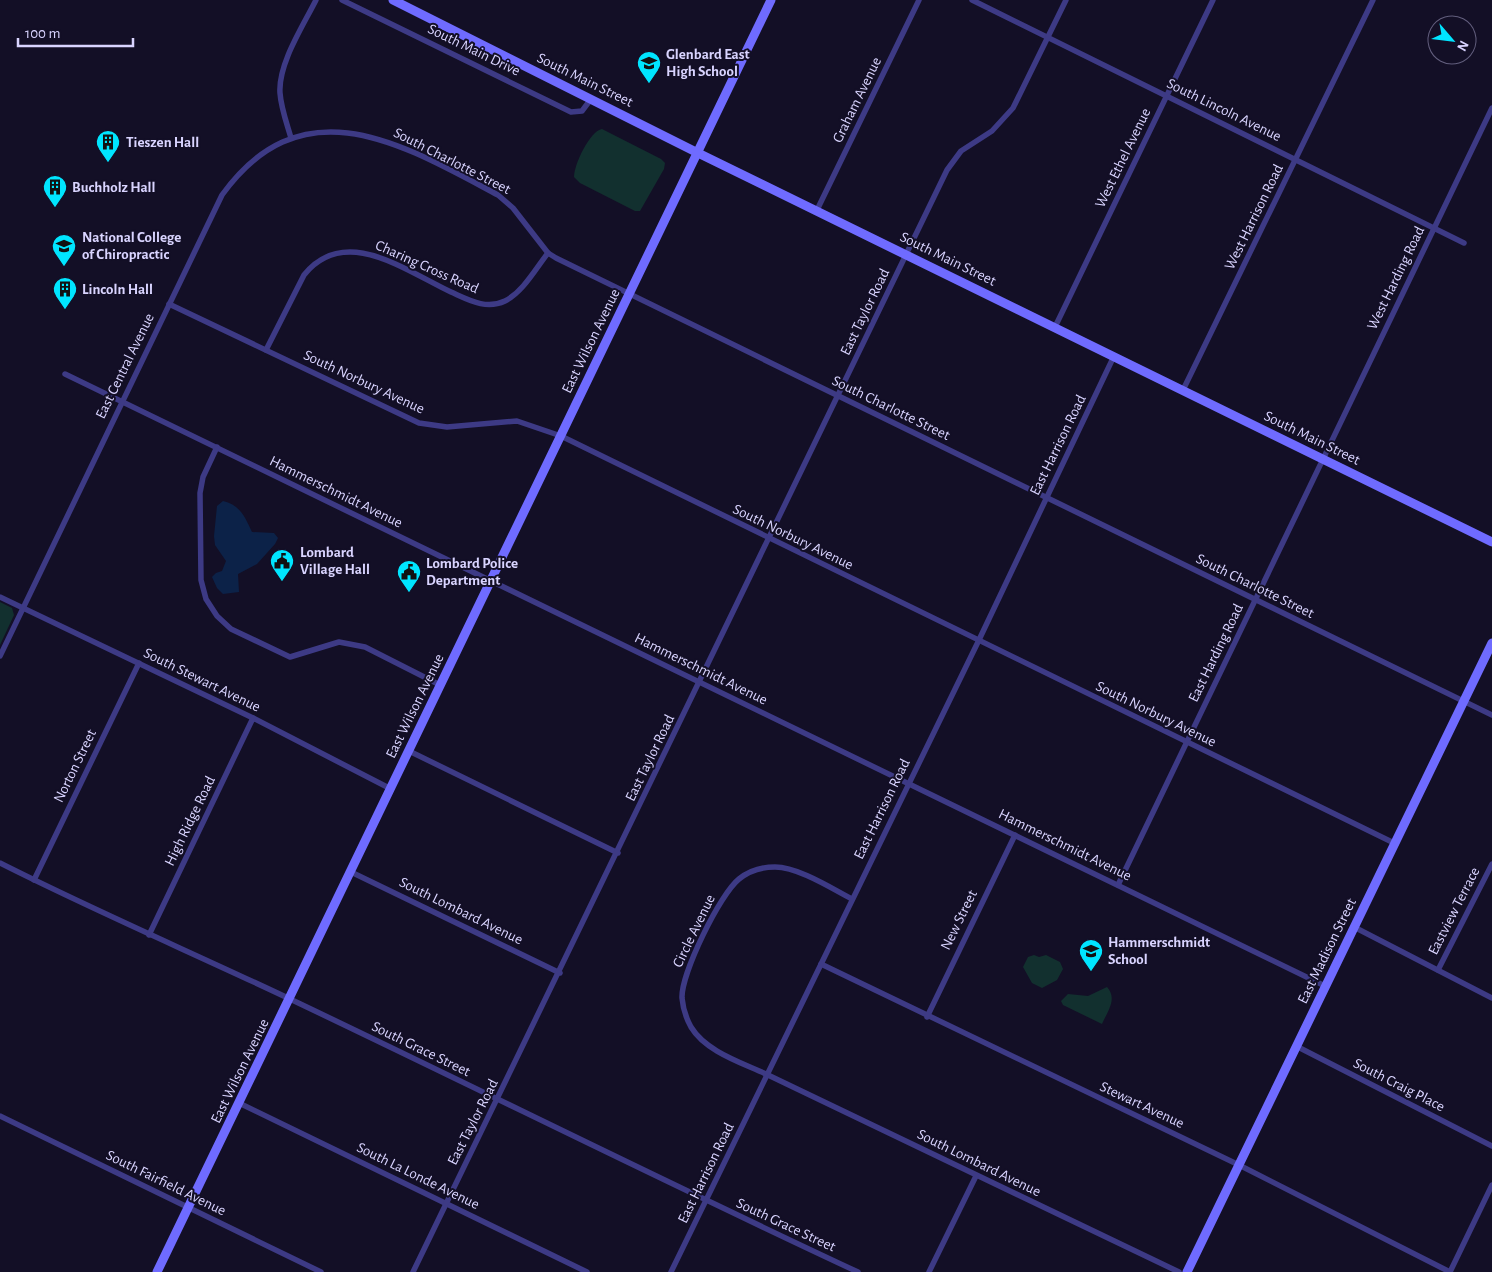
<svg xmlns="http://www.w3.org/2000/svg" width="1492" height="1272" font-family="'Alegreya Sans',sans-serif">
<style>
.green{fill:#12302f}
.water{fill:#0c2248}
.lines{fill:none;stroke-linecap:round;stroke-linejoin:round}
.street{stroke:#3d3a85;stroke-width:5.5}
.secondary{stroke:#6f6bff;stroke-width:9}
.labels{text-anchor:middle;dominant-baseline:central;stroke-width:4;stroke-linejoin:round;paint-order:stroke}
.street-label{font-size:15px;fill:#d9d4ff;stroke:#130f26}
.poi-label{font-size:15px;font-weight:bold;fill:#d9d4ff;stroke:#130f26;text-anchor:start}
</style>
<rect width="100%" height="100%" fill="#130f26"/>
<g class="green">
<path d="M602 129 661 159 665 163 664 169 640 211H635L580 183 574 177C574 164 590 131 602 129Z"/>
<path d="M0 602 12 608 14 615 0 645Z"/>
<path d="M1034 955 1039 957 1046 955 1060 962 1063 969 1057 980 1042 988 1032 983 1023 967 1028 957Z"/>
<path d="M1107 987C1118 999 1107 1012 1102 1024L1063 1005 1061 1001 1068 994 1088 996Z"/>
</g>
<path class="water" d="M223 501C240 505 245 517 252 532L274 533 278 538 275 544 257 564 238 574 239 592 223 594 217 588 212 577 216 573 222 571 226 561 215 545 214 536 217 506Z"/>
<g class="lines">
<g class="street">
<path d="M342 0 571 112 582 111 591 99"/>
<path d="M972 0 1464 243"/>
<path d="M291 138C287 124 281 108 280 93 278 64 303 26 316 0"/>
<path d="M817 210 919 0"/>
<path d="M169 304 419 423 447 427 517 421 561 436 1394 843"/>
<path d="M1055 327 1213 0"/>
<path d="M266 350 304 275C345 224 406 271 451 292 469 300 486 310 505 301 523 292 536 268 548 253"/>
<path d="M65 374 1325 986"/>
<path d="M1183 390 1373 0"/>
<path d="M217 447 203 477 200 493 201 580 206 599 217 616 231 629 290 657 339 642 365 647 440 685"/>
<path d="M0 597 253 718 391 789"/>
<path d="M0 656 222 195C303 83 402 144 498 195L513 208 548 253 556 258 1492 715"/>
<path d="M409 751 618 853"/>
<path d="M0 863C95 911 193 953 290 999 479 1089 667 1183 858 1272"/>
<path d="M351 872 560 973"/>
<path d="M34 880 139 663"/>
<path d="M1118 885 1492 108"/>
<path d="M852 899C831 888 798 867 775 867 762 867 749 871 739 879 720 894 681 974 682 998 683 1009 686 1018 691 1027 706 1052 743 1063 768 1075L1179 1272"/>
<path d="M1354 927 1492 998"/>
<path d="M149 935 253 718"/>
<path d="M821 964 1239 1165 1450 1272"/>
<path d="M1438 970 1492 864"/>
<path d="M927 1017 1015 835"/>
<path d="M1296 1046 1492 1146"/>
<path d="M239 1103 587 1272"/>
<path d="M0 1116 321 1272"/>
<path d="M413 1272 947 170 961 151 992 131 1013 108 1066 0"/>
<path d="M671 1272 978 642 1114 356"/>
<path d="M929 1272 976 1176"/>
<path d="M1450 1272 1492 1185"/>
</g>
<g class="secondary">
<path d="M393 0 696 152 1492 542"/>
<path d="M157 1272 771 0"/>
<path d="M1187 1272 1492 643"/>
</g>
</g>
<defs>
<g id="school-pin" transform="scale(1.25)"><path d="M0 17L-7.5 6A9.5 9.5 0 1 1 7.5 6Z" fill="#00e5ff" stroke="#130f26"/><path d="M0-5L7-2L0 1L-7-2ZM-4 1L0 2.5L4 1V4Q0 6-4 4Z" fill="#111"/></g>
<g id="building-pin" transform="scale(1.25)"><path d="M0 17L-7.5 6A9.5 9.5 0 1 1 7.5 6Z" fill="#00e5ff" stroke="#130f26"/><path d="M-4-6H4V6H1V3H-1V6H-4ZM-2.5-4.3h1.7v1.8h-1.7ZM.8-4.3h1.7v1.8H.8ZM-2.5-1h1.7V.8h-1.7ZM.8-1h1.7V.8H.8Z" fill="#111"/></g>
<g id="civic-pin" transform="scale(1.25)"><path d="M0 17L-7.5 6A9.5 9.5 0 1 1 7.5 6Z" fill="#00e5ff" stroke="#130f26"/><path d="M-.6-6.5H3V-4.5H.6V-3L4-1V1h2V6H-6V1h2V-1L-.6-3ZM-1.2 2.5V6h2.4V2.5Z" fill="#111"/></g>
</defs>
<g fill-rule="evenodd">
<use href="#school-pin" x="649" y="63"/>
<use href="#building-pin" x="108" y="142"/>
<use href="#building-pin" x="55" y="187"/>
<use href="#school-pin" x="64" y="246"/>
<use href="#building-pin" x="65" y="289"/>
<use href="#civic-pin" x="282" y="561"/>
<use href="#civic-pin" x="409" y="572"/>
<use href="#school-pin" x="1091" y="951"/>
</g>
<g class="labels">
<g class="street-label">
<text transform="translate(474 50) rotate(26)">South Main Drive</text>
<text transform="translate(585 80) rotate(26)">South Main Street</text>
<text transform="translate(857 100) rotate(-64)">Graham Avenue</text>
<text transform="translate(1224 110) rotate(26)">South Lincoln Avenue</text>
<text transform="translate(1123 158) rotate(-64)">West Ethel Avenue</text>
<text transform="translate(452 161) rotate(27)">South Charlotte Street</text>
<text transform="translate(1254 217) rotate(-64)">West Harrison Road</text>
<text transform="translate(948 259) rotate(26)">South Main Street</text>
<text transform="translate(427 267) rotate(24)">Charing Cross Road</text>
<text transform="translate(1396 278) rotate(-64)">West Harding Road</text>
<text transform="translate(865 312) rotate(-64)">East Taylor Road</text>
<text transform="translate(591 341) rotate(-64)">East Wilson Avenue</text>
<text transform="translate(125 366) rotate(-64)">East Central Avenue</text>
<text transform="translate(364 382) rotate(25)">South Norbury Avenue</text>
<text transform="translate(891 408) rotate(26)">South Charlotte Street</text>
<text transform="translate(1312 438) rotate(26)">South Main Street</text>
<text transform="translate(1058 445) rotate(-64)">East Harrison Road</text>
<text transform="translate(336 492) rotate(26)">Hammerschmidt Avenue</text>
<text transform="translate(793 537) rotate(26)">South Norbury Avenue</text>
<text transform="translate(1255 586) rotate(26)">South Charlotte Street</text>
<text transform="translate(1216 653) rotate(-64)">East Harding Road</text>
<text transform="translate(701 669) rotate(26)">Hammerschmidt Avenue</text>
<text transform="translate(202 680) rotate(26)">South Stewart Avenue</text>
<text transform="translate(415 706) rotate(-64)">East Wilson Avenue</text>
<text transform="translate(1156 714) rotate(26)">South Norbury Avenue</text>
<text transform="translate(650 758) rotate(-64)">East Taylor Road</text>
<text transform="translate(75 766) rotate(-64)">Norton Street</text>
<text transform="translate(882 809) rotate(-64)">East Harrison Road</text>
<text transform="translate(190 821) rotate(-64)">High Ridge Road</text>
<text transform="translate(1065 845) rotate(26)">Hammerschmidt Avenue</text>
<text transform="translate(461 911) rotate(26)">South Lombard Avenue</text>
<text transform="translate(1454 911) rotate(-63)">Eastview Terrace</text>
<text transform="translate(959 920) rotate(-64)">New Street</text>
<text transform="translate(694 931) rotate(-64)">Circle Avenue</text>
<text transform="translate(1327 951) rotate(-64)">East Madison Street</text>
<text transform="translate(421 1049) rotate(26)">South Grace Street</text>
<text transform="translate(240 1071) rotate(-64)">East Wilson Avenue</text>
<text transform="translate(1399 1085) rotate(27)">South Craig Place</text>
<text transform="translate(1142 1105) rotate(25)">Stewart Avenue</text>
<text transform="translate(473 1122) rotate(-63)">East Taylor Road</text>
<text transform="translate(979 1163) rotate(26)">South Lombard Avenue</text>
<text transform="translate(706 1173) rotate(-64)">East Harrison Road</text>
<text transform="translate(418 1176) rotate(26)">South La Londe Avenue</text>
<text transform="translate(166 1183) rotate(26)">South Fairfield Avenue</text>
<text transform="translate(786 1225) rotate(25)">South Grace Street</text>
</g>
<g class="poi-label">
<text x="666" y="54">Glenbard East<tspan x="666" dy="17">High School</tspan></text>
<text x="126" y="142">Tieszen Hall</text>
<text x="72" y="187">Buchholz Hall</text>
<text x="82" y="237">National College<tspan x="82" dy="17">of Chiropractic</tspan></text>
<text x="82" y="289">Lincoln Hall</text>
<text x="300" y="552">Lombard<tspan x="300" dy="17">Village Hall</tspan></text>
<text x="426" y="563">Lombard Police<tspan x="426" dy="17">Department</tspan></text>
<text x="1108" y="942">Hammerschmidt<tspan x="1108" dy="17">School</tspan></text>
</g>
</g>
<g transform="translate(1452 40) rotate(118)"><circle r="24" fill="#130f26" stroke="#625e7d"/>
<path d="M0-4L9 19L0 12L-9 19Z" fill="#00e5ff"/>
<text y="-8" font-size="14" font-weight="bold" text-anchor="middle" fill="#d9d4ff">N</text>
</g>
<path d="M18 38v8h115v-8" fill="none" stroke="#d9d4ff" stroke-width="2.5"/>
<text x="25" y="38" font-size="15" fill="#d9d4ff" stroke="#130f26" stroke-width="4" paint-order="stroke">100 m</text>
</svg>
